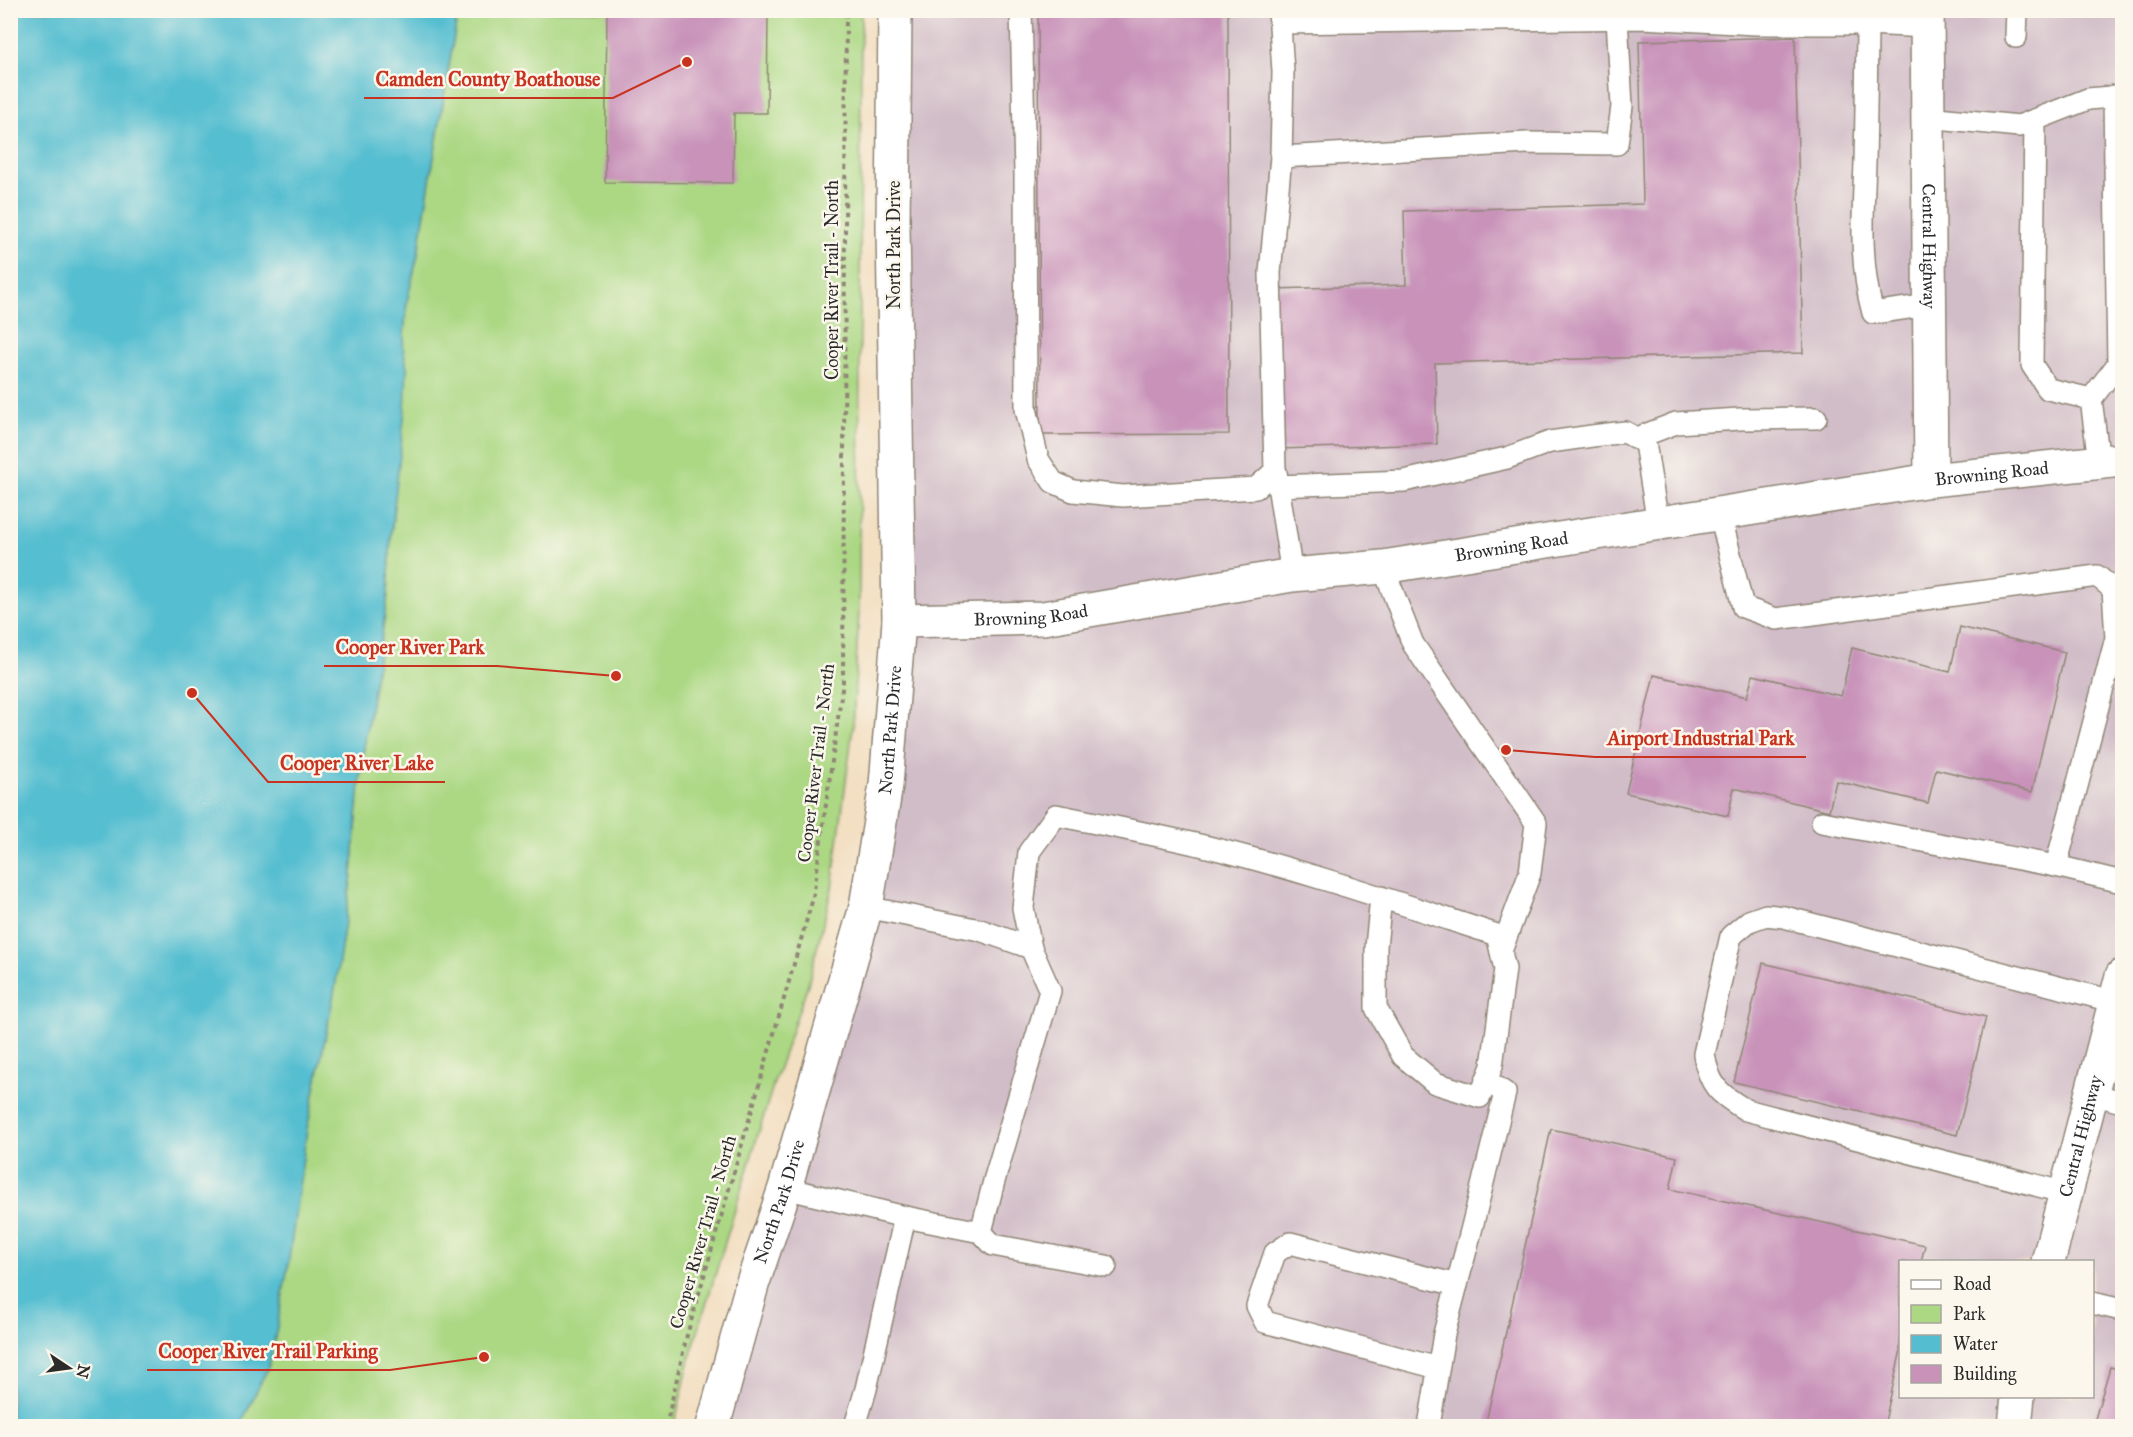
<svg xmlns="http://www.w3.org/2000/svg" width="2133" height="1437" font-family="'IM FELL Great Primer',serif">
<style>
.industrial{fill:#d1bdc8;fill-rule:evenodd}
.green{fill:#acd884;stroke:#6c8258;stroke-width:1.5}
.water{fill:#54bed0;stroke:#40747e;stroke-width:1.5}
.building{fill:#c892b9}
.lines{fill:none;stroke-linecap:round;stroke-linejoin:round}
.lane-casing{stroke:#8f8576;stroke-width:24}
.street-casing{stroke:#8f8576;stroke-width:36}
.secondary-casing{stroke:#8f8576;stroke-width:36}
.path{stroke:#8f8576;stroke-width:4;stroke-dasharray:4.5 4.5;stroke-linecap:butt}
.lane{stroke:#fff;stroke-width:21}
.street{stroke:#fff;stroke-width:33}
.secondary{stroke:#fff;stroke-width:33}
.labels{text-anchor:middle;dominant-baseline:central;stroke-width:5;stroke-linejoin:round;paint-order:stroke}
.street-label{font-size:18px;fill:#2b2b2b;stroke:#fbf7ec}
.leader{fill:none;stroke:#c8321e;stroke-width:2}
.callout-dot{fill:#c8321e;stroke:#fbf7ec;stroke-width:2}
.callout-label{font-size:20px;text-anchor:middle;font-weight:bold;fill:#c8321e;stroke:#fbf7ec;stroke-width:5;stroke-linejoin:round;paint-order:stroke}
</style>
<rect width="100%" height="100%" fill="#fbf7ec"/>
<filter id="ink" filterUnits="userSpaceOnUse"><feTurbulence type="fractalNoise" baseFrequency=".0167" numOctaves="2"/><feDisplacementMap in="SourceGraphic" scale="12" xChannelSelector="R" yChannelSelector="G"/><feConvolveMatrix kernelMatrix="1 2 1 2 8 2 1 2 1" color-interpolation-filters="sRGB"/></filter>
<filter id="wash" filterUnits="userSpaceOnUse"><feTurbulence type="fractalNoise" baseFrequency=".008" numOctaves="4" result="noise"/><feDisplacementMap in="SourceGraphic" scale="24" xChannelSelector="R" yChannelSelector="G"/><feGaussianBlur stdDeviation="1.35" result="paint"/><feColorMatrix in="noise" values="0 0 0 0 0 0 0 0 0 0 0 0 0 0 0 0 0 1.4 0 .05"/><feComposite in="paint" operator="in"/></filter>
<g filter="url(#wash)">
<rect width="100%" height="100%" fill="#f3dfc2"/>
<path class="industrial" d="M895 11H2122V1426H713L886 785ZM1900 1262H2092V1396H1900Z"/>
<path class="green" d="M458 11H861L859 610 853 727 832 888 808 984 775 1079 691 1354 674 1426H240L269 1365 274 1343 288 1266 307 1129 335 988 352 874 362 760 388 595 391 534 407 368 403 347 407 301 418 254Z"/>
<path class="water" d="M10 11H458L418 254 407 301 403 347 407 368 405 410 391 534 388 595 362 760 352 874 335 988 307 1129 288 1266 274 1343 269 1365 240 1426H11Z"/>
<g id="blocks">
<g class="building">
<path d="M607 10H768L767 113H734L733 183 605 182Z"/>
<path d="M1038 10H1228L1229 434 1040 435Z"/>
<path d="M1795 37 1803 353 1435 363 1437 444 1278 449 1274 289 1406 285 1404 211 1643 204 1639 41Z"/>
<path d="M1960 627 2065 652 2032 792 1936 769 1928 803 1836 781 1829 811 1734 788 1728 816 1626 793 1654 675 1747 697 1753 675 1841 696 1852 648 1950 672Z"/>
<path d="M1763 963 1986 1017 1957 1135 1734 1082Z"/>
<path d="M1551 1129 1677 1157 1670 1189 1925 1245 1921 1262H1900V1354L1884 1426H1504L1486 1422Z"/>
<path d="M2110 1367 2122 1370V1426H2093Z"/>
</g>
</g>
</g>
<g filter="url(#ink)">
<use href="#blocks" fill-opacity="0" stroke="#8f8576" stroke-width="1.5"/>
<g class="lines">
<g class="lane-casing">
<g id="lane">
<path d="M1021 10 1025 173 1026 409 1038 459 1053 482 1073 491 1123 496 1256 488 1275 471 1270 273 1281 157 1283 72 1279 10"/>
<path d="M1867 11C1867 62 1866 112 1865 163 1863 214 1859 263 1873 313L1929 305"/>
<path d="M1280 23 1642 18 1756 24H1867L1927 27"/>
<path d="M2016 37 2017 10"/>
<path d="M1927 117 2019 126 2088 99 2122 96"/>
<path d="M2035 120 2032 365 2048 389 2091 399 2099 462"/>
<path d="M1281 157 1527 143 1617 144 1622 106 1617 18"/>
<path d="M2091 399 2118 364 2114 96"/>
<path d="M1637 438 1676 423 1740 419 1816 418"/>
<path d="M1276 472 1292 575"/>
<path d="M1278 486 1404 481 1507 458 1550 442 1592 436 1625 432 1645 443 1658 524"/>
<path d="M1720 514 1743 607 1776 619 2097 576 2113 589 2116 638 2056 866 1822 822"/>
<path d="M1383 567 1413 644 1536 823 1530 873 1501 951"/>
<path d="M2056 866 2122 882"/>
<path d="M866 907 980 930 1031 948 1050 991 994 1181 981 1232 993 1245 1106 1266"/>
<path d="M1031 948 1023 908 1029 852 1056 815C1106 825 1157 835 1208 847 1306 871 1401 904 1497 935L1505 969 1492 1066 1480 1097 1435 1083 1403 1056 1376 1008V947L1381 897"/>
<path d="M2092 1094 2122 1102"/>
<path d="M785 1188 905 1217 981 1232"/>
<path d="M2066 1193 1746 1110C1719 1094 1709 1086 1704 1054L1731 936 1749 921 1766 915 1784 917 2116 1002"/>
<path d="M2092 1303 2122 1310"/>
<path d="M1438 1368 1265 1322 1257 1306 1275 1253 1290 1243 1457 1285"/>
<path d="M855 1426 866 1389 905 1217"/>
<path d="M1429 1426 1444 1334 1472 1227 1505 1093 1486 1080"/>
</g>
</g>
<g class="street-casing">
<g id="street">
<path id="s1" d="M1927 10 1931 480"/>
<path id="s2" d="M2048 1262 2122 976"/>
<path d="M2015 1426 2018 1396"/>
</g>
</g>
<g class="secondary-casing">
<g id="secondary">
<path id="s3" d="M899 621 1043 618 1292 575 1383 567 1931 480 2122 460"/>
<path id="s4" d="M713 1426 752 1285 785 1188 866 907 886 785 899 621 893 226 895 10"/>
</g>
</g>
<path class="path" d="M666 1426 687 1335 813 898 843 682 846 10"/>
<use href="#lane" class="lane"/>
<use href="#street" class="street"/>
<use href="#secondary" class="secondary"/>
</g>
</g>
<g class="labels">
<g class="street-label">
<text transform="translate(894 245) rotate(-90)">North Park Drive</text>
<text stroke="none"><textPath href="#s1" startOffset="236">Central Highway</textPath></text>
<text transform="translate(832 280) rotate(-90)">Cooper River Trail - North</text>
<text stroke="none"><textPath href="#s3" startOffset="1104">Browning Road</textPath></text>
<text stroke="none"><textPath href="#s3" startOffset="618">Browning Road</textPath></text>
<text stroke="none"><textPath href="#s3" startOffset="132">Browning Road</textPath></text>
<text stroke="none"><textPath href="#s4" startOffset="720">North Park Drive</textPath></text>
<text transform="translate(816 763) rotate(-83)">Cooper River Trail - North</text>
<text stroke="none"><textPath href="#s2" startOffset="130">Central Highway</textPath></text>
<text stroke="none"><textPath href="#s4" startOffset="234">North Park Drive</textPath></text>
<text transform="translate(703 1232) rotate(-74)">Cooper River Trail - North</text>
</g>
</g>
<path class="leader" d="M687 62L613 98H364M616 676L497 666H324M1506 750L1595 757H1806M192 693L268 782H445M484 1357L390 1370H147"/>
<g class="callout-dot">
<circle cx="687" cy="62" r="6"/>
<circle cx="616" cy="676" r="6"/>
<circle cx="1506" cy="750" r="6"/>
<circle cx="192" cy="693" r="6"/>
<circle cx="484" cy="1357" r="6"/>
</g>
<g class="callout-label">
<text x="488" y="86">Camden County Boathouse</text>
<text x="410" y="654">Cooper River Park</text>
<text x="1701" y="745">Airport Industrial Park</text>
<text x="357" y="770">Cooper River Lake</text>
<text x="268" y="1358">Cooper River Trail Parking</text>
</g>
<rect width="2133" height="1437" fill="none" stroke="#fbf7ec" stroke-width="36"/>
<rect x="1899" y="1260" width="195" height="138" fill="#fbf7ec" stroke="#a8a59f" stroke-width="1.5"/>
<rect x="1911" y="1280" width="30" height="9" fill="#ffffff" stroke="#a8a59f" stroke-width="1.5"/>
<text x="1953" y="1290" font-size="18" fill="#2b2b2b">Road</text>
<rect x="1911" y="1305" width="30" height="18" fill="#acd884" stroke="#a8a59f" stroke-width="1.5"/>
<text x="1953" y="1320" font-size="18" fill="#2b2b2b">Park</text>
<rect x="1911" y="1335" width="30" height="18" fill="#54bed0" stroke="#a8a59f" stroke-width="1.5"/>
<text x="1953" y="1350" font-size="18" fill="#2b2b2b">Water</text>
<rect x="1911" y="1365" width="30" height="18" fill="#c892b9" stroke="#a8a59f" stroke-width="1.5"/>
<text x="1953" y="1380" font-size="18" fill="#2b2b2b">Building</text>
<g transform="translate(69 1368) rotate(103)" stroke="#fbf7ec" stroke-width="4.5" paint-order="stroke">
<path d="M0-4.5L10 22L0 15L-10 22Z" fill="#2b2b2b"/>
<text y="-9" font-size="16" font-weight="bold" text-anchor="middle" fill="#2b2b2b">N</text>
</g>
</svg>
